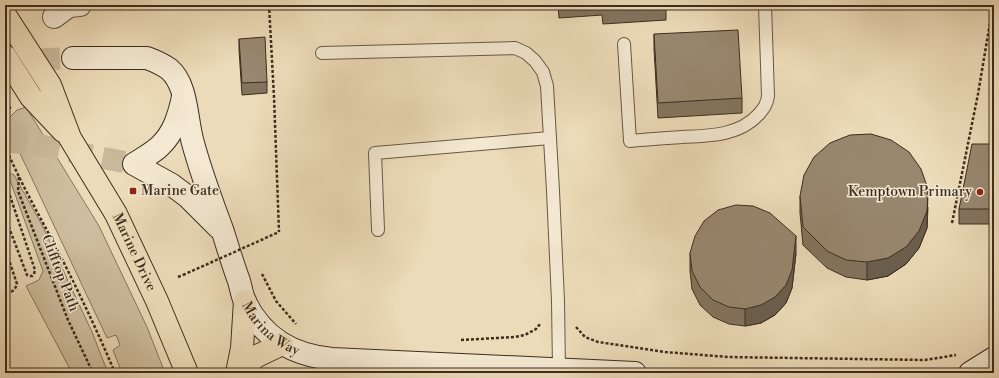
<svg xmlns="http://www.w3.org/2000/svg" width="999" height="378" font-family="'Libre Bodoni',serif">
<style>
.green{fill:#cebd9e;stroke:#85755e}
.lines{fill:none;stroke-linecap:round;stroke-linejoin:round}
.secondary-tunnel{stroke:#c9b899;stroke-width:22;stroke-dasharray:22 11;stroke-linecap:butt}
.primary-tunnel{stroke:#c9b899;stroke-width:22;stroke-dasharray:22 11;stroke-linecap:butt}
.lane-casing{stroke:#685845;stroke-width:14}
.street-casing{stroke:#685845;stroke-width:24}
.secondary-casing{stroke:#3c2d1f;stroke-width:24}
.primary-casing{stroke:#3c2d1f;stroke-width:24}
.path{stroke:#3c2d1f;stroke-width:2.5;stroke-dasharray:3 2;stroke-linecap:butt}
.lane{stroke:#f3e8d1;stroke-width:12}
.street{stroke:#f3e8d1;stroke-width:22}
.secondary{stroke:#f3e8d1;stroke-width:22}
.primary{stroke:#ecdbb8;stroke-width:22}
.path-bridge{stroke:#3c2d1f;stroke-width:2.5;stroke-dasharray:3 2;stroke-linecap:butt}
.wall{fill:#83745f;stroke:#3c2d1f}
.shaded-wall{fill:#6a5e4e;stroke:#3c2d1f}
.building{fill:#98876f;stroke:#3c2d1f}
.poi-dot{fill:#8f2418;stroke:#f3e8d1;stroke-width:1.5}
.labels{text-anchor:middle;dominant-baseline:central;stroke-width:3;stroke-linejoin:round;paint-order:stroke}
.poi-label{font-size:14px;fill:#3c2d1f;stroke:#f3e8d1;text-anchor:start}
.street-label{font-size:14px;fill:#3c2d1f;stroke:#f3e8d1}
</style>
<rect width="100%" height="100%" fill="#ecdbb8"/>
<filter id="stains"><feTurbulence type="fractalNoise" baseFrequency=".005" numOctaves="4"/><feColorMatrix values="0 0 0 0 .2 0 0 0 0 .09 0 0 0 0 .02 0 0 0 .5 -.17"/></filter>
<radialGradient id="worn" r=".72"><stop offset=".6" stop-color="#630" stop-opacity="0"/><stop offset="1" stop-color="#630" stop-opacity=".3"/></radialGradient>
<g class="green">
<path d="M26 107 99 226 147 327 165 373H122L113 350 120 345 116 335 107 338 9 130 8 119 17 110Z"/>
<path d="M7 172 14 175 42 225 92 332 108 373H72L26 286 39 280 43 271Z"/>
</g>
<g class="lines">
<g class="secondary-tunnel">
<path d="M5 61 73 58"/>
<path d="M5 141 43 146 134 164"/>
</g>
<path class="primary-tunnel" d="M5 128 43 146"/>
<g class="lane-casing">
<g id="lane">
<path d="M624 44 630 141C647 139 665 138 682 137 709 136 739 136 759 114 764 108 767 104 768 96L765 5"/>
<path d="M322 53 515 48 526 53 535 61 543 72 547 86 553 191 558 301 559 369"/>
<path d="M378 230 375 153 550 138"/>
</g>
</g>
<g class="street-casing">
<path id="street" d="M54 17 69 6 80 5"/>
</g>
<g class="secondary-casing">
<g id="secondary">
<path id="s1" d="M73 58H147C155 61 162 64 169 69 188 85 186 120 193 143 201 173 212 202 223 232 228 248 233 265 239 281 241 288 242 295 245 302 263 338 292 355 332 359L635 373"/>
<path d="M183 97C179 115 174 133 160 146 153 153 143 158 134 164L172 185 188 197 218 227"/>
<path d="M970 373 994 358"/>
</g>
</g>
<g class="primary-casing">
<g id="primary">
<path id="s2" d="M5 15 50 85 70 138 116 214 157 301 187 373"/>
<path d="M5 56 31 97 63 131"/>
<path d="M237 373 242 348 245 301"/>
<path d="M240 373 255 357 282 344"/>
</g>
</g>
<g class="path">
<path d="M269 5 274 97 279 232"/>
<path d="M5 110 11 107"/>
<path d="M5 146C22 187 45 225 65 265 83 301 100 337 115 373"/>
<path d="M5 162 10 157"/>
<path d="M19 177 18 191 68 320 93 373"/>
<path d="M5 181 35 270 34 274 32 276H29L27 275 5 217"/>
<path d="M952 223 978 94 993 5"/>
<path d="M5 248 17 284C15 290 12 293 5 293"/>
<path d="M262 274 276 301 296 324"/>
<path d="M178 277 183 275"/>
<path d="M576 327 585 337 598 342 665 352 728 357 925 360 956 355"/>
<path d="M461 340 515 337 525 335 536 329 540 324"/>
</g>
<use href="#lane" class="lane"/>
<use href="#street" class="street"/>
<use href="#secondary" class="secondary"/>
<use href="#primary" class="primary"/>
<path class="path-bridge" d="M183 275 279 232"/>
</g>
<g class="wall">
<path d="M558 5H666V20L603 24 602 15 559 18Z"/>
<path d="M654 34 742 98V113L658 118 654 49Z"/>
<path d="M239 39 267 82V93L242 95 239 50Z"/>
<path d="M994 144V224H959V209Z"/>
<path d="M800 196 928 207 927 228 919 248 906 264 888 276 867 280 846 277 827 268 803 245 800 213Z"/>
<path d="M690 253H796L792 288 786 303 775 315 761 323 745 326 729 324 713 317 700 305 692 289 690 271Z"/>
</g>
<g class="shaded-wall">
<path d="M928 189 927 228 919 248 906 264 888 276 867 280V262Z"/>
<path d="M796 236V253L792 288 786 303 775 315 761 323 745 326V309Z"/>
</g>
<g class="building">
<path d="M602 5H666L603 9Z"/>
<path d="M738 30 742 98 658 103 654 34Z"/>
<path d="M265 37 267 82 242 83 239 39Z"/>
<path d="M871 134 891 140 909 152 921 169 928 189 927 211 919 231 906 247 888 258 867 262 846 260 827 251 803 227 800 196 804 175 814 157 830 143 850 135Z"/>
<path d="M972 144H994V209H959Z"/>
<path d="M736 205 753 206 770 213 796 236 792 270 786 285 775 297 761 305 745 309 729 307 713 300 700 287 692 271 690 253 695 236 704 221 718 210Z"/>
</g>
<g class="poi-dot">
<rect x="129" y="187" width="8" height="8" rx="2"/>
<circle cx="980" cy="192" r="4"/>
</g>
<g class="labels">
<g class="poi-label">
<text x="141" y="191">Marine Gate</text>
<text x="972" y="192" text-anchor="end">Kemptown Primary</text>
</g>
<g class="street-label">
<text stroke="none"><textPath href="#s2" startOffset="271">Marine Drive</textPath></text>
<text transform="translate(60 273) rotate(69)">Clifftop Path</text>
<text stroke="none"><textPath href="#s1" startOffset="383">Marina Way</textPath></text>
</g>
</g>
<rect width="999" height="378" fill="none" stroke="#ecdbb8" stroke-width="20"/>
<rect x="6" y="6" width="987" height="366" fill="none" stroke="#3c2d1f" stroke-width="2"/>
<rect x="10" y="10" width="979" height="358" fill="none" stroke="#3c2d1f"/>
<rect width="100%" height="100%" filter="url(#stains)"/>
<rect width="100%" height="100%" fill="url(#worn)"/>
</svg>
